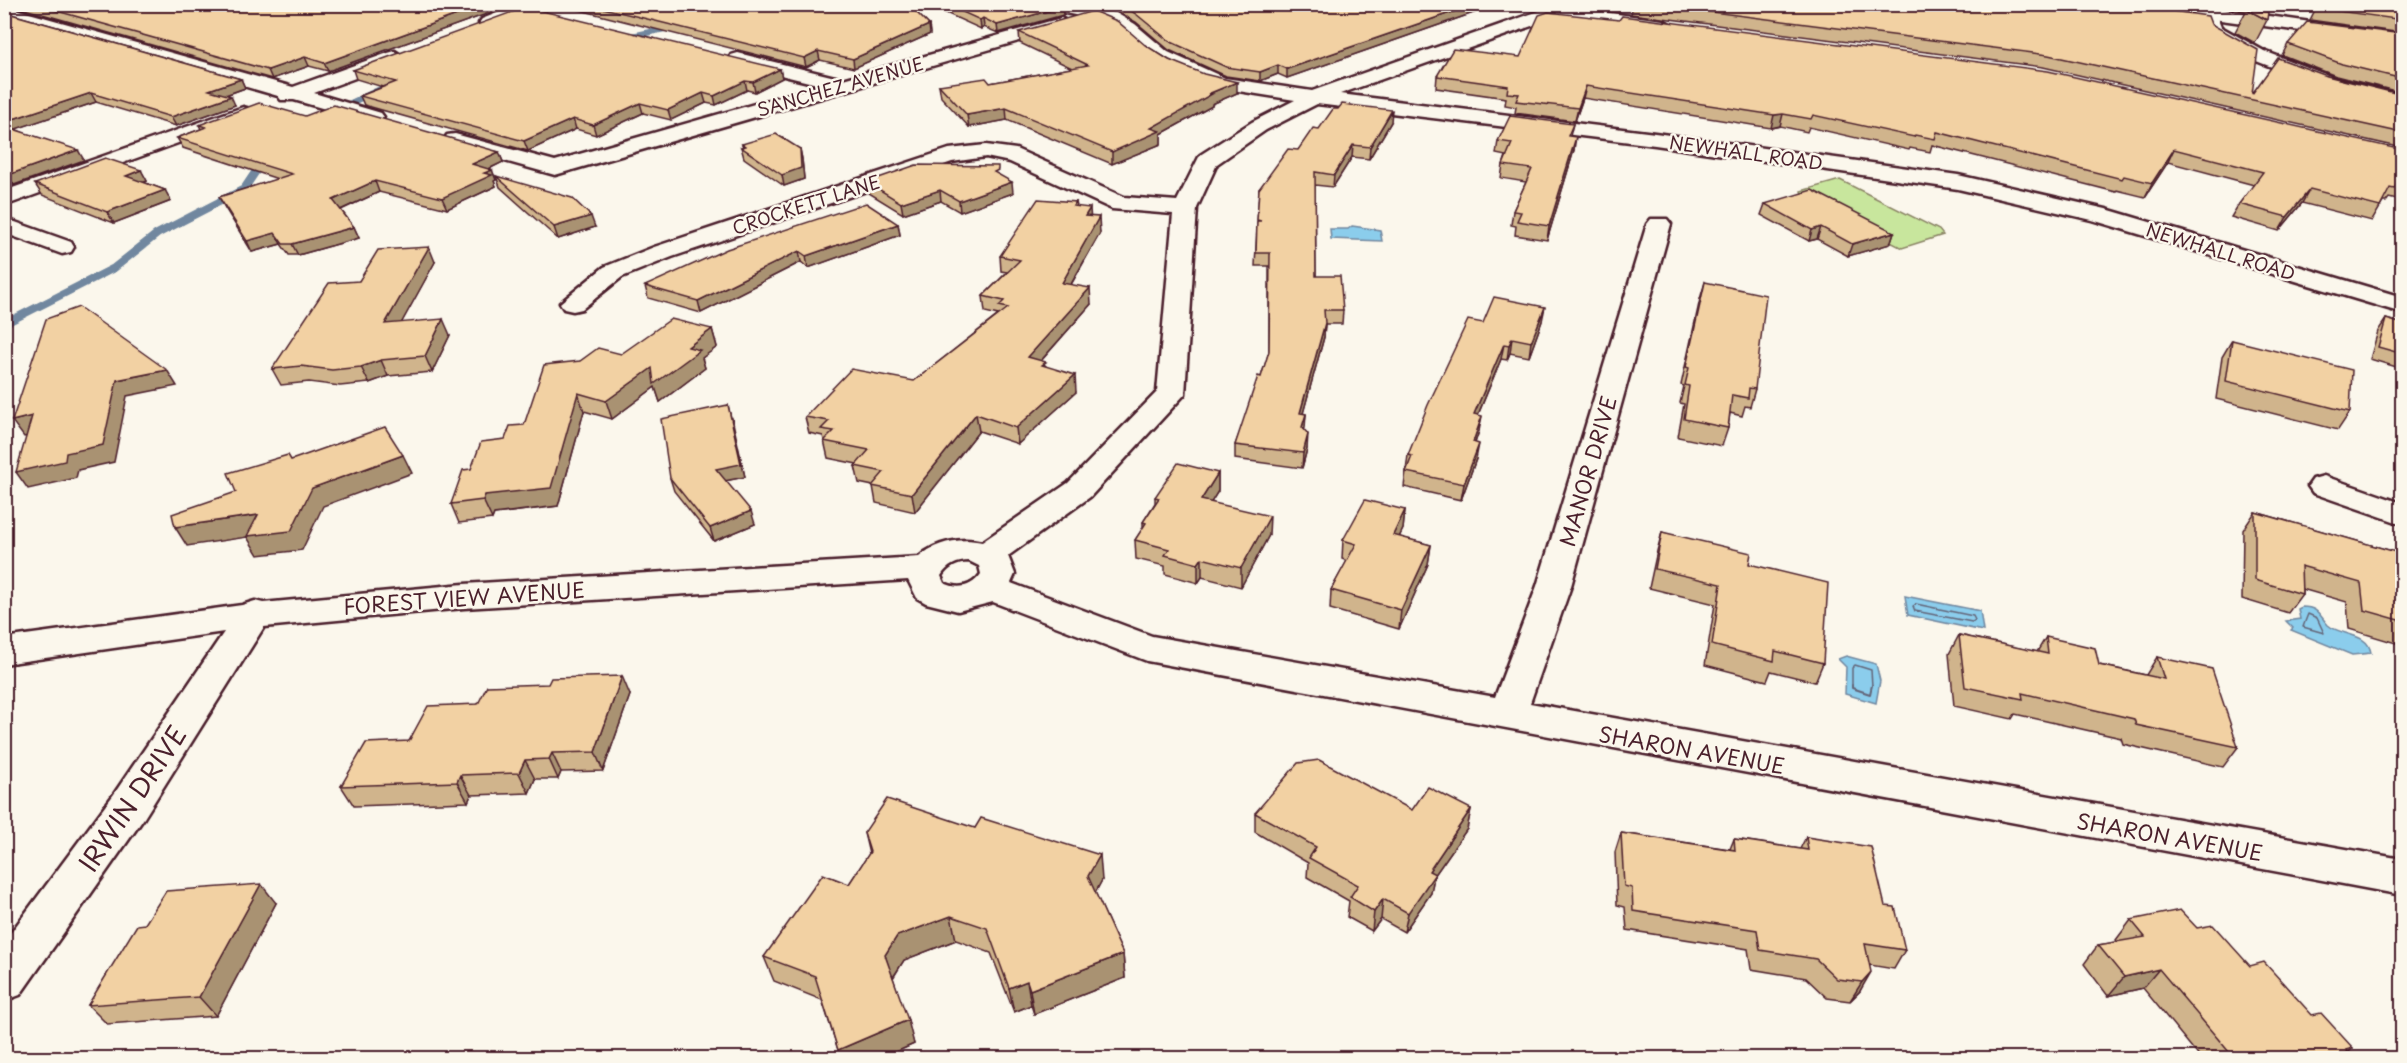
<svg xmlns="http://www.w3.org/2000/svg" width="2407" height="1063" font-family="'Playpen Sans',sans-serif">
<style>
.green{fill:#c8e69d;stroke:#898264;stroke-width:1.5}
.water{fill:#8bcdec;stroke:#71879f;stroke-width:1.5}
.lines{fill:none;stroke-linecap:round;stroke-linejoin:round}
.shore-far1{stroke:#646578;stroke-width:1.5}
.shore{stroke:#646578;stroke-width:2}
.stream-far1{stroke:#71879f;stroke-width:6}
.stream{stroke:#71879f;stroke-width:8}
.minor-casing{stroke:#4a1f2b;stroke-width:5}
.major-casing{stroke:#4a1f2b;stroke-width:5}
.minor{fill:#fbf7ec;fill-rule:evenodd}
.major{fill:#fbf7ec;fill-rule:evenodd}
.wall{fill:#d0b48c;stroke:#4a1f2b;stroke-width:1.5}
.shaded-wall{fill:#a99272;stroke:#4a1f2b;stroke-width:1.5}
.building{fill:#f2d1a3;stroke:#4a1f2b;stroke-width:1.5}
.labels{text-anchor:middle;dominant-baseline:central;stroke-width:5;stroke-linejoin:round;paint-order:stroke}
.far-street-label{font-size:18px;fill:#4a1f2b;stroke:#fbf7ec}
.street-label{font-size:21px;fill:#4a1f2b;stroke:#fbf7ec}
.near-street-label{font-size:26px;fill:#4a1f2b;stroke:#fbf7ec}
</style>
<rect width="100%" height="100%" fill="#fbf7ec"/>
<filter id="ink" filterUnits="userSpaceOnUse"><feTurbulence type="fractalNoise" baseFrequency=".0167" numOctaves="2"/><feDisplacementMap in="SourceGraphic" scale="12" xChannelSelector="R" yChannelSelector="G"/><feConvolveMatrix kernelMatrix="1 2 1 2 8 2 1 2 1" color-interpolation-filters="sRGB"/></filter>
<g filter="url(#ink)">
<path class="green" d="M1840 180 1939 230 1943 235 1902 248 1803 197 1801 191Z"/>
<g class="water">
<path d="M1352 226 1380 230 1382 241 1331 239 1330 229H1348Z"/>
<path d="M1905 596 1980 611 1983 631 1908 615Z"/>
<path d="M2302 607C2318 607 2319 615 2328 625 2340 636 2368 632 2371 653L2352 655 2291 630 2293 628 2286 621 2300 619 2298 609Z"/>
<path d="M1846 656 1876 664 1880 681 1876 703 1845 694 1846 667 1838 659Z"/>
</g>
<g class="lines">
<g class="shore-far1">
<path d="M1916 604 1973 616 1975 620 1972 622 1915 611 1913 606Z"/>
<path d="M2308 614 2317 618 2324 633 2303 627Z"/>
<path d="M1852 686V668L1855 665 1871 670 1872 686"/>
</g>
<path class="shore" d="M1852 685V688L1870 694 1872 685"/>
<g class="stream-far1">
<path d="M627 37 674 27"/>
<path d="M336 110 395 82"/>
<path d="M255 173 259 160"/>
</g>
<path class="stream" d="M4 324 114 268 157 234 244 189 256 171"/>
<g class="minor-casing">
<g id="minor">
<path d="M520 4H545L494 27H482L479 23 482 19Z"/>
<path d="M1037 4H1074L1116 13 1135 24 1168 52 1225 78 1312 91 1559 4H1585L1579 9 1663 20 1672 25 1669 29 1663 30 1557 17 1340 94 1655 133 1958 175 2106 209 2402 297V313L2092 220 1958 189 1655 145 1317 104 1266 130 1217 164 1197 208 1185 394 1090 497 1008 556 1015 574 1011 583 1152 636 1495 697 1537 586 1647 224 1651 219H1667L1671 224 1571 586 1530 703 2402 859V895L1147 661 993 602 958 611 926 603 917 598 908 580 464 608 264 627 144 818 20 995 4 1001V942L114 794 224 632 4 664V638L242 605 255 601 263 603 464 584 919 557C935 542 961 537 982 542L1068 483 1157 392 1173 214 1112 209 1010 162 986 157 952 162 672 257 622 277 582 309 573 311 564 309 560 303 604 267 654 247 949 149 986 145 1016 149 1124 197 1177 201 1200 155 1252 122 1295 100 1213 87 1154 60 1123 32 1105 21 1045 9ZM969 561 979 566 981 574C972 587 958 590 944 583L941 576C947 566 957 561 969 561Z"/>
<path d="M4 6 293 87 388 53 395 51 404 57 402 61 314 93 381 113 384 117 381 121 374 123 294 100H281L278 96 4 17Z"/>
<path d="M2208 9 2214 10 2221 27 2264 51 2335 78 2402 95V107L2321 86 2251 59 2207 34 2199 14Z"/>
<path d="M1061 18 1070 23 1067 27 555 175 447 145 444 140 447 135 455 134 555 161 821 85 731 63 729 59 731 55 738 53 843 79Z"/>
<path d="M243 107 250 109 253 113 250 117 4 206V191Z"/>
<path d="M4 218 71 242 74 247 71 252 62 254 4 233Z"/>
<path d="M2324 476 2402 503V524L2313 493 2308 486 2313 479Z"/>
</g>
</g>
<g class="major-casing">
<path id="major" d="M2133 4H2183L2402 35V45L2141 9Z"/>
</g>
<use href="#minor" class="minor"/>
<use href="#major" class="major"/>
</g>
<g class="wall">
<path d="M7 4H507L506 7 328 71 309 66 272 79Z"/>
<path d="M556 4H908L929 25 930 34 854 68 820 60 806 67Z"/>
<path d="M926 4H1051L1062 7 1063 15 998 33 984 27 981 29Z"/>
<path d="M1087 4H1499L1287 78 1278 74 1260 81 1226 76 1169 50 1136 22 1116 11Z"/>
<path d="M1633 4H2121L2211 24 2252 94 2327 76 2403 95V148L2043 67 1631 14Z"/>
<path d="M2206 4H2251L2248 10 2267 20 2255 43 2235 32 2246 11Z"/>
<path d="M2403 4V93L2336 76 2282 55 2288 44 2402 34V33L2310 20 2316 8Z"/>
<path d="M4 12 241 79 245 88 226 95 235 105 176 126 96 102 15 129 84 160 14 185 4 181Z"/>
<path d="M1019 32 1145 45 1169 60 1237 93 1212 104V106L1161 134V144L1112 164 1007 120 969 127 941 97 939 85 990 83 1072 68 1020 43Z"/>
<path d="M1520 57 2403 150V199L2401 201 2389 198 2386 202H2383L2372 221 2302 203 2279 231 2231 217 2239 204 2254 185 2168 162 2145 197 2117 190 2116 192 1932 145 1930 152 1910 148 1909 150 1809 127 1807 132 1780 126 1771 128 1583 98 1575 121 1515 113 1516 107 1505 105 1506 98 1436 88 1437 76Z"/>
<path d="M780 69 782 78 755 92 747 90 716 105 706 103 671 120 643 113 596 135 576 129 528 151 364 105 360 96 383 87 356 79 353 70Z"/>
<path d="M305 116 499 152 503 162 489 169 492 170 496 180 494 181 496 186 447 209 379 192 341 210 354 227 359 238 298 255H289L281 244 252 252 225 208 219 197 278 179 183 148 177 138 201 129 199 125Z"/>
<path d="M1391 122 1369 159 1352 157 1333 187 1315 185 1316 276 1343 310 1342 324H1325L1324 337 1303 413 1306 414 1304 430 1307 449 1302 468 1235 459V445L1261 377 1269 352V266H1255L1259 189 1319 129Z"/>
<path d="M1573 124 1570 136 1574 150 1547 240 1515 235 1516 226 1511 225 1513 211 1526 182 1501 178 1503 165 1506 156 1496 154 1498 141Z"/>
<path d="M742 144 800 149 802 159 804 179 784 186 744 158 741 147H743Z"/>
<path d="M141 170 147 181 143 182 165 190 171 201 114 223 42 195 35 184Z"/>
<path d="M999 175 1013 193 960 212 941 201 903 214 869 193 867 182Z"/>
<path d="M496 176 595 227 558 239 500 187Z"/>
<path d="M1076 202 1077 207 1091 217 1100 233 1071 285 1091 304 1041 361 1046 366 1076 392 1018 444 979 431 915 512 876 503 873 486 859 483 855 466 857 464 828 458 823 436 809 433 805 417 914 381 998 315 985 312 983 296 1007 272 1001 271 1000 256Z"/>
<path d="M1765 204 1894 232 1890 244 1848 256 1817 239 1809 241 1761 215Z"/>
<path d="M898 224 900 235 808 268 801 262 701 313 648 298 645 286Z"/>
<path d="M435 262 401 323 450 335 432 372 388 376 369 383 340 386 309 382 281 385 272 369 359 281Z"/>
<path d="M1705 282 1755 389 1750 407 1745 406 1742 416 1730 413 1728 428 1722 446 1678 437 1684 404 1680 403 1684 386 1681 385 1700 299Z"/>
<path d="M2386 319 2403 324V369L2370 359 2378 331Z"/>
<path d="M1542 321 1529 357 1510 353 1507 360 1501 359 1478 415 1479 431 1475 443 1476 459 1461 500 1404 487 1408 455 1483 323Z"/>
<path d="M712 329 717 347 702 358 705 368 660 402 655 387 612 419 584 411 558 506 494 514 492 519 459 523 451 504 471 469 524 425 580 361 621 354Z"/>
<path d="M2232 340 2350 412 2338 430 2216 399 2222 357Z"/>
<path d="M732 418 745 477 725 481 755 524 714 541 674 491 670 478Z"/>
<path d="M1218 473V491L1211 502 1269 535 1241 587 1202 577 1198 583 1165 574V566L1136 559 1135 540 1143 528V522L1155 503V497Z"/>
<path d="M1405 510 1403 529 1399 537 1431 545 1428 564 1399 629 1330 609 1331 590 1347 561 1342 559 1343 540Z"/>
<path d="M2255 512 2403 554V640L2399 644 2349 629 2347 602 2302 589V594L2288 613 2242 599 2243 530Z"/>
<path d="M1662 532 1749 564 1823 663 1815 682 1771 671 1767 681 1705 665 1715 604 1649 588 1657 551Z"/>
<path d="M1959 635 2037 652 2046 637 2099 665 2146 675 2157 657 2238 747 2223 767 2123 744 2121 738 2015 714 2012 719 1954 706 1949 654Z"/>
<path d="M630 695 603 771 561 772 558 779H535L529 793 471 795 468 802 354 806 341 786 409 741 478 704Z"/>
<path d="M1471 809 1467 829 1434 876 1431 893 1404 932 1381 919 1372 931 1347 917 1349 901 1307 877 1308 863 1255 832V813Z"/>
<path d="M864 833 1102 880 1095 892 1123 954 1125 978 1034 1014 1031 1005 1014 1012 991 953 956 940 904 960 893 978 914 1044 880 1059H841L822 1000 774 981 764 957 849 884 869 854Z"/>
<path d="M1621 833 1730 849 1734 839 1800 849 1806 837 1885 906 1905 950 1894 969 1870 965 1860 991 1850 1001 1827 998 1806 978 1751 969 1748 949 1627 930 1625 907 1617 905 1615 852Z"/>
<path d="M276 903 216 1016 107 1024 88 1005 145 924Z"/>
<path d="M2131 920 2197 928 2250 966 2353 1048 2349 1052 2354 1059H2201L2143 988 2108 996 2084 964 2098 945 2118 942 2116 940Z"/>
</g>
<g class="shaded-wall">
<path d="M487 4H507L506 7 328 71 324 63Z"/>
<path d="M1476 4H1499L1287 78V69Z"/>
<path d="M1062 7 1063 15 998 33 997 25Z"/>
<path d="M983 18 984 27 981 29 980 20Z"/>
<path d="M929 25 930 34 854 68 853 59Z"/>
<path d="M818 51 820 60 806 67 804 58Z"/>
<path d="M305 57 309 66 272 79 268 70Z"/>
<path d="M1278 65V74L1260 81V72Z"/>
<path d="M780 69 782 78 755 92 753 82Z"/>
<path d="M241 79 245 88 214 99 209 90Z"/>
<path d="M745 81 747 90 716 105 714 96Z"/>
<path d="M1237 82V93L1212 104V106L1161 134V144L1112 164V152L1151 128 1208 94Z"/>
<path d="M1586 86 1583 98 1575 121 1578 108Z"/>
<path d="M91 93 96 102 4 133V122Z"/>
<path d="M703 93 706 103 671 120 668 110Z"/>
<path d="M231 96 235 105 176 126 171 117Z"/>
<path d="M640 103 643 113 596 135 593 125Z"/>
<path d="M1006 108 1007 120 969 127 967 115Z"/>
<path d="M1392 110 1391 122 1369 159 1370 147Z"/>
<path d="M1783 114 1780 126 1771 128 1774 115Z"/>
<path d="M573 119 576 129 528 151 524 141Z"/>
<path d="M1576 137 1574 150 1547 240 1549 226Z"/>
<path d="M1353 145 1352 157 1333 187 1334 175Z"/>
<path d="M800 149 802 159 804 179 784 186 782 175Z"/>
<path d="M2174 149 2168 162 2145 197 2152 183Z"/>
<path d="M78 150 84 160 14 185 8 175Z"/>
<path d="M499 152 503 162 476 175 472 164Z"/>
<path d="M141 170 147 181 132 187 126 176Z"/>
<path d="M492 170 496 180 494 181 496 186 447 209 442 198 484 173Z"/>
<path d="M375 181 379 192 338 211 333 200Z"/>
<path d="M1012 182 1013 193 960 212 959 201Z"/>
<path d="M2310 189 2302 203 2279 231 2287 217Z"/>
<path d="M165 190 171 201 114 223 107 212Z"/>
<path d="M940 190 941 201 903 214 901 203Z"/>
<path d="M1090 208 1091 223 1085 216Z"/>
<path d="M591 216 595 227 558 239 554 227Z"/>
<path d="M1099 217 1100 233 1063 298 1062 283Z"/>
<path d="M898 224 900 235 808 268 806 256Z"/>
<path d="M354 227 359 238 298 255 292 244Z"/>
<path d="M1821 227 1817 239 1809 241 1812 230Z"/>
<path d="M1894 232 1890 244 1848 256 1852 244Z"/>
<path d="M275 233 281 244 252 252 247 241Z"/>
<path d="M429 247 435 262 392 340 385 324Z"/>
<path d="M799 251 801 262 701 313 698 301Z"/>
<path d="M1090 288 1091 304 1030 373 1028 357Z"/>
<path d="M1545 307 1542 321 1529 357 1531 342Z"/>
<path d="M443 319 450 335 432 372 425 356Z"/>
<path d="M1325 323 1324 337 1299 428 1300 413Z"/>
<path d="M712 329 717 347 702 358 705 368 660 402 655 387 612 419 606 401 652 368 688 347Z"/>
<path d="M1512 338 1510 353 1507 360 1509 345Z"/>
<path d="M1504 344 1501 359 1472 429 1474 414Z"/>
<path d="M381 360 388 376 369 383 361 367Z"/>
<path d="M167 370 177 386 127 396 114 462 78 470 76 478 28 489 16 472 66 453 117 380Z"/>
<path d="M1075 375 1076 392 1018 444 1016 428Z"/>
<path d="M578 393 584 411 558 506 494 514 492 519 483 500 485 495Z"/>
<path d="M728 405 745 477 719 482 716 469Z"/>
<path d="M976 414 979 431 915 512 912 494Z"/>
<path d="M1306 414 1305 428 1301 442 1302 427Z"/>
<path d="M32 416 44 433 24 437 12 421Z"/>
<path d="M1482 416 1479 431 1470 457 1473 442Z"/>
<path d="M1308 434 1307 449 1302 468 1303 453Z"/>
<path d="M1479 444 1476 459 1461 500 1464 484Z"/>
<path d="M403 455 412 473 323 506 302 550 258 555 247 537 187 546 175 527 258 515 312 488Z"/>
<path d="M1218 473V491L1201 519V500Z"/>
<path d="M1405 510 1403 529 1391 554 1393 535Z"/>
<path d="M751 511 755 524 714 541 710 528Z"/>
<path d="M1270 516 1269 535 1241 587V568Z"/>
<path d="M1431 545 1428 564 1399 629 1401 610Z"/>
<path d="M1202 558V577L1198 583V564Z"/>
<path d="M622 676 630 695 603 771 595 752Z"/>
<path d="M552 753 561 772 558 779 549 759Z"/>
<path d="M525 760 535 779 529 793 519 773Z"/>
<path d="M460 775 471 795 468 802 457 782Z"/>
<path d="M1471 809 1467 829 1434 876 1431 893 1404 932 1408 913 1429 871Z"/>
<path d="M1100 855 1102 880 1091 901 1088 876Z"/>
<path d="M261 884 276 903 216 1016 199 997Z"/>
<path d="M1383 899 1381 919 1372 931 1374 912Z"/>
<path d="M951 916 956 940 904 960 892 979 885 955 897 936Z"/>
<path d="M1123 954 1125 978 1034 1014 1030 990Z"/>
<path d="M2159 969 2143 988 2108 996 2124 977Z"/>
<path d="M1871 972 1860 991 1850 1001 1862 982Z"/>
<path d="M1027 981 1031 1005 1014 1012 1009 988Z"/>
<path d="M908 1020 914 1044 880 1059H841L838 1050Z"/>
</g>
<g class="building">
<path d="M32 4H487L324 63 305 57 268 70Z"/>
<path d="M587 4H908L929 25 853 59 818 51 804 58Z"/>
<path d="M945 4H1051L1062 7 997 25 983 18 980 20Z"/>
<path d="M1120 4H1476L1287 69 1278 65 1260 72 1226 67 1169 41 1136 14Z"/>
<path d="M1650 4H2121L2208 16 2211 24 2258 50 2252 94 2278 58 2327 76 2403 95V133L2048 55Z"/>
<path d="M2318 4H2403V20L2316 8Z"/>
<path d="M526 7 780 69 753 82 745 81 714 96 703 93 668 110 640 103 593 125 573 119 524 141 360 96 396 82 353 70Z"/>
<path d="M2246 9 2268 12 2267 20Z"/>
<path d="M1093 11 1117 21 1145 45 1169 60 1204 74 1237 82 1208 94H1212L1151 128 1160 131 1112 152 1006 108 967 115 939 85 986 78 990 83 1088 65 1019 32Z"/>
<path d="M4 12 241 79 209 90 231 96 171 117 91 93 4 122Z"/>
<path d="M1548 12 1619 20 1622 16 2048 71 2403 150V185L2397 184 2394 189 2390 188 2380 207 2310 189 2287 217 2239 204 2263 172 2174 149 2152 183 2124 176 2122 179 1937 132 1935 139 1915 135 1914 137 1813 115 1811 119 1783 114 1774 115 1586 86 1578 108 1516 101 1519 94 1507 93 1508 86 1437 76 1453 49 1520 57 1539 15Z"/>
<path d="M2307 22 2403 34V79L2342 64 2288 44Z"/>
<path d="M259 103 305 116 334 105 499 152 472 164 492 170 484 173 492 175 442 198 375 181 333 200 354 227 292 244H283L275 233 247 241 219 197 292 174 177 138 206 127 199 125Z"/>
<path d="M1342 104 1392 110 1370 147 1353 145 1334 175 1315 172 1316 276H1340L1343 310H1324L1325 323 1300 413 1306 414 1302 427 1308 434 1303 453 1235 445 1258 376 1261 377 1269 351 1270 253H1256L1257 221H1261L1257 220 1259 189 1288 149 1298 150 1313 128 1319 129 1333 109H1338Z"/>
<path d="M1510 116 1573 124 1568 136 1576 137 1549 226 1517 221 1521 212 1513 211 1532 169 1503 165 1512 143 1498 141Z"/>
<path d="M4 126 78 150 8 175 4 174Z"/>
<path d="M776 134 800 149 801 168 782 175 741 147 745 146 742 144Z"/>
<path d="M105 158 141 170 126 176 165 190 107 212 35 184Z"/>
<path d="M916 165 998 166V170L994 172 1012 182 959 201 940 190 901 203 867 182Z"/>
<path d="M496 176 572 198 591 216 554 227Z"/>
<path d="M1812 190 1894 232 1852 244 1821 227 1812 230 1765 204Z"/>
<path d="M1038 199 1076 202 1073 206 1090 208 1085 216 1099 217 1062 283 1090 288 1028 357 1046 362 1042 365 1075 375 1016 428 976 414 912 494 872 486 884 472 855 466 869 450 824 441 834 431 821 429 829 421 805 417 851 369 914 381 1008 308 999 306 1004 301 983 296 1020 260 1000 256Z"/>
<path d="M866 203 898 224 806 256 799 251 698 301 645 286 727 249Z"/>
<path d="M429 247 385 324 443 319 425 356 381 360 361 367 332 370 301 366 272 369 329 283 359 281 378 250Z"/>
<path d="M1705 282 1766 295 1755 389 1749 388 1748 398 1732 395 1728 428 1684 419 1689 386 1685 385 1689 368 1686 367Z"/>
<path d="M1494 297 1545 307 1531 342 1512 338 1509 345 1504 344 1474 414 1482 416 1473 442 1479 444 1464 484 1406 472 1412 456 1408 455 1428 405 1468 320 1483 323Z"/>
<path d="M79 307 167 370 117 380 103 445 66 453 65 461 16 472 32 416 12 421 46 319Z"/>
<path d="M671 319 712 329 688 347 700 350 654 384 652 368 606 401 578 393 551 488 485 495 483 500 451 504 463 470 471 469 481 442 505 439 510 426 524 425 544 365 580 361 598 348 621 354Z"/>
<path d="M2386 319 2403 324V354L2378 347Z"/>
<path d="M2232 340 2352 370 2350 412 2226 381Z"/>
<path d="M728 405 741 464 716 469 751 511 710 528 670 478 661 419Z"/>
<path d="M385 427 403 455 312 488 291 531 247 536 258 515 175 527 172 514 236 492 228 473 288 455 291 460Z"/>
<path d="M1178 463 1218 473 1201 500 1270 516 1241 568 1202 558 1198 564 1165 555 1169 549 1135 540 1146 523 1143 522 1159 498 1155 497Z"/>
<path d="M1365 500 1405 510 1393 535 1431 545 1401 610 1331 590 1356 544 1343 540Z"/>
<path d="M2255 512 2403 554V621L2364 610 2361 583 2301 566 2302 594 2255 580Z"/>
<path d="M1662 532 1751 553 1749 564 1828 583 1823 663 1775 651 1774 661 1712 645 1721 584 1655 569Z"/>
<path d="M1959 635 2048 654 2046 637 2095 648 2099 665 2164 679 2157 657 2212 669 2238 747 2136 725 2134 719 2022 693 2023 699 1965 687Z"/>
<path d="M622 676 595 752 552 753 549 759 525 760 519 773 460 775 457 782 341 786 366 743 409 741 428 706 478 704 487 686 548 684 551 678Z"/>
<path d="M1319 760 1412 810 1428 787 1471 809 1429 871 1435 874 1408 913 1383 899 1374 912 1350 897 1358 885 1309 858 1316 847 1255 813 1298 763Z"/>
<path d="M887 799 975 828 981 818 1100 855 1088 876 1123 954 1030 990 1027 981 1009 988 987 928 951 916 897 936 885 955 908 1020 838 1050 815 976 764 957 823 874 849 884 870 852 864 833Z"/>
<path d="M1621 833 1735 850 1734 839 1808 850 1806 837 1871 847 1885 906 1895 907 1905 950 1865 944 1871 972 1862 982 1837 979 1816 959 1760 950 1757 930 1633 911 1632 888 1624 886Z"/>
<path d="M261 884 199 997 88 1005 137 925 145 924 166 891Z"/>
<path d="M2180 910 2197 928 2213 925 2250 966 2264 962 2312 1015 2321 1013 2353 1048 2346 1050 2354 1059H2235L2159 969 2124 977 2098 945 2145 937 2131 920Z"/>
</g>
</g>
<g class="labels">
<g class="far-street-label">
<text transform="translate(840 86) rotate(-16)">SANCHEZ AVENUE</text>
<text transform="translate(1746 152) rotate(8)">NEWHALL ROAD</text>
<text transform="translate(806 204) rotate(-18)">CROCKETT LANE</text>
<text transform="translate(2221 251) rotate(17)">NEWHALL ROAD</text>
</g>
<g class="street-label">
<text transform="translate(1587 471) rotate(-74)">MANOR DRIVE</text>
<text transform="translate(464 597) rotate(-4)">FOREST VIEW AVENUE</text>
<text transform="translate(1692 749) rotate(10)">SHARON AVENUE</text>
<text transform="translate(2170 836) rotate(10)">SHARON AVENUE</text>
</g>
<g class="near-street-label">
<text transform="translate(132 798) rotate(-56)">IRWIN DRIVE</text>
</g>
</g>
<rect width="2407" height="1063" fill="none" stroke="#fbf7ec" stroke-width="24"/>
<rect x="12" y="12" width="2383" height="1039" fill="none" stroke="#4a1f2b" stroke-width="2" filter="url(#ink)"/>
</svg>
